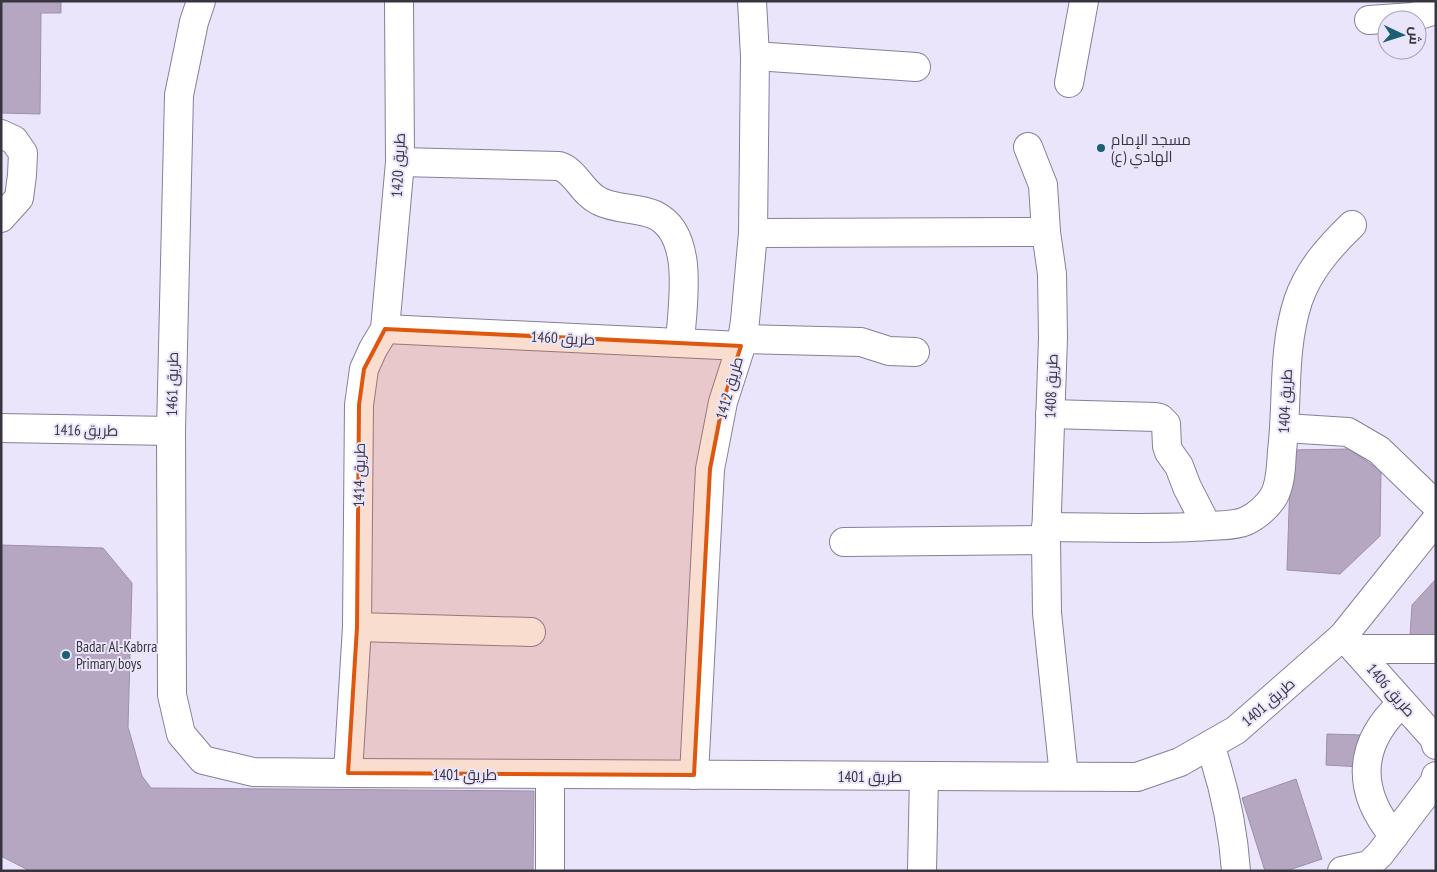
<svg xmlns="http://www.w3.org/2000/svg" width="1437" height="872" font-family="'PT Sans Narrow',Cairo,sans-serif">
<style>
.building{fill:#b5a7c1;stroke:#9d90a9}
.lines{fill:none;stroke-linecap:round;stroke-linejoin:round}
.minor-casing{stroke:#867f98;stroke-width:30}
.minor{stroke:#fff;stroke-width:28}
.marked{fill:#df570f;fill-opacity:0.2;stroke:#df570f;stroke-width:4;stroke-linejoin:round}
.poi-dot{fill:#1b5f72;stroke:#ebe5fb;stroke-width:2}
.labels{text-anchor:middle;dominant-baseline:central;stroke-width:4;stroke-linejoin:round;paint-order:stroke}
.poi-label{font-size:15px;fill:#383540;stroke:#ebe5fb;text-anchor:start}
.street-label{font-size:15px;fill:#383540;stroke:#ebe5fb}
</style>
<rect width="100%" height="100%" fill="#ebe5fb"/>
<g class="building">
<path d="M1 1H61V13H41L40 114 1 113Z"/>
<path d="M1349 449 1381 471 1380 536 1340 574 1287 570 1291 450Z"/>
<path d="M1 545 103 548 132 583 128 727 142 776 151 788 534 791 533 871H30L1 856Z"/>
<path d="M1436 579V636L1410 635 1412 605Z"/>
<path d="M1327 734 1362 735 1361 767 1326 765Z"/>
<path d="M1296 779 1322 859 1286 871H1265L1242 798Z"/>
</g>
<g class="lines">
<g class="minor-casing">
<g id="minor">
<path d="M201 1 194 22 179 95 171 431 172 695 181 734 203 760 253 772 348 773 1137 777 1180 762 1236 730 1343 636 1436 520"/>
<path d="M1369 20 1413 17 1436 10"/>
<path d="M755 56 916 67"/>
<path d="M1069 83 1084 1"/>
<path d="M1 134 14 140 23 153 22 175 19 198 1 218"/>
<path d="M1028 147 1043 185 1046 232 1052 274 1053 338 1046 540 1047 613 1064 776"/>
<path d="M400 162 559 166C576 171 582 193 599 201 616 210 637 207 655 215 696 235 682 306 680 343"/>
<path d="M753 233 1046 232"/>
<path d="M385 329 741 346"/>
<path d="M742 339 861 342 889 351 915 352"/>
<path d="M1050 414 1156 417 1160 418 1166 424 1167 446 1169 452 1179 466 1187 487 1207 526"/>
<path d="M1 428 171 431"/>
<path d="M1285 428 1348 432 1379 450 1436 505"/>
<path d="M1046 527C1101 527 1155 530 1209 526 1221 525 1235 526 1246 521 1257 516 1268 506 1274 496 1281 483 1281 466 1282 451 1288 402 1282 350 1298 301 1308 271 1329 247 1352 225"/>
<path d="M844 542 1046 540"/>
<path d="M357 627 531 632"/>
<path d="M1343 636 1434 738 1436 745"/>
<path d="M1355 649H1436"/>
<path d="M1210 745C1224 786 1233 827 1236 871"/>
<path d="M348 773 357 627 359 405 364 369 373 349 385 329 400 162 399 1"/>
<path d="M550 774V871"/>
<path d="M694 775 710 469 723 402 741 346 745 321 753 233 755 56 752 1"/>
<path d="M1394 836C1355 790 1358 743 1402 703"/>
<path d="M922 871 924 777"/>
<path d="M1342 871 1369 865 1380 854 1434 783 1436 776"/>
</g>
</g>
<use href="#minor" class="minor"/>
</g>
<path class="marked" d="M385 329 741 346 723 402 710 469 694 775 348 773 357 627 359 405 364 369Z"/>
<g class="poi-dot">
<circle cx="1101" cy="148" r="5"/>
<circle cx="66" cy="655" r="5"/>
</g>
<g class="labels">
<g class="poi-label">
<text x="1111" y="139">مسجد الإمام<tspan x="1111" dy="17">الهادي (ع)</tspan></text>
<text x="76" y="646">Badar Al-Kabrra<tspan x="76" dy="17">Primary boys</tspan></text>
</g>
<g class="street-label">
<text transform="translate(398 165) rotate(-87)">طريق 1420</text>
<text transform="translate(563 338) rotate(3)">طريق 1460</text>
<text transform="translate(172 384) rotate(-89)">طريق 1461</text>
<text transform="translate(1051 386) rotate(-88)">طريق 1408</text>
<text transform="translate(729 388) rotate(-74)">طريق 1412</text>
<text transform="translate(1285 401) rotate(-87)">طريق 1404</text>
<text transform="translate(86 430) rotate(1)">طريق 1416</text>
<text transform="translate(359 475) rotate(-89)">طريق 1414</text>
<text transform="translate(1391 690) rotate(49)">طريق 1406</text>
<text transform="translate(1268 702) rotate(-41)">طريق 1401</text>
<text x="465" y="774">طريق 1401</text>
<text x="870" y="776">طريق 1401</text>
</g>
</g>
<rect width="1437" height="872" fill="none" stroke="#383540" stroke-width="5"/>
<g transform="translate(1402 35) rotate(94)"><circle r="24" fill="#ebe5fb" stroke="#a39fb0"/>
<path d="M0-4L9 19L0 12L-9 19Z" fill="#1b5f72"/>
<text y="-8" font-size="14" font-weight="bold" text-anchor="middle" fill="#383540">ش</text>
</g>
</svg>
